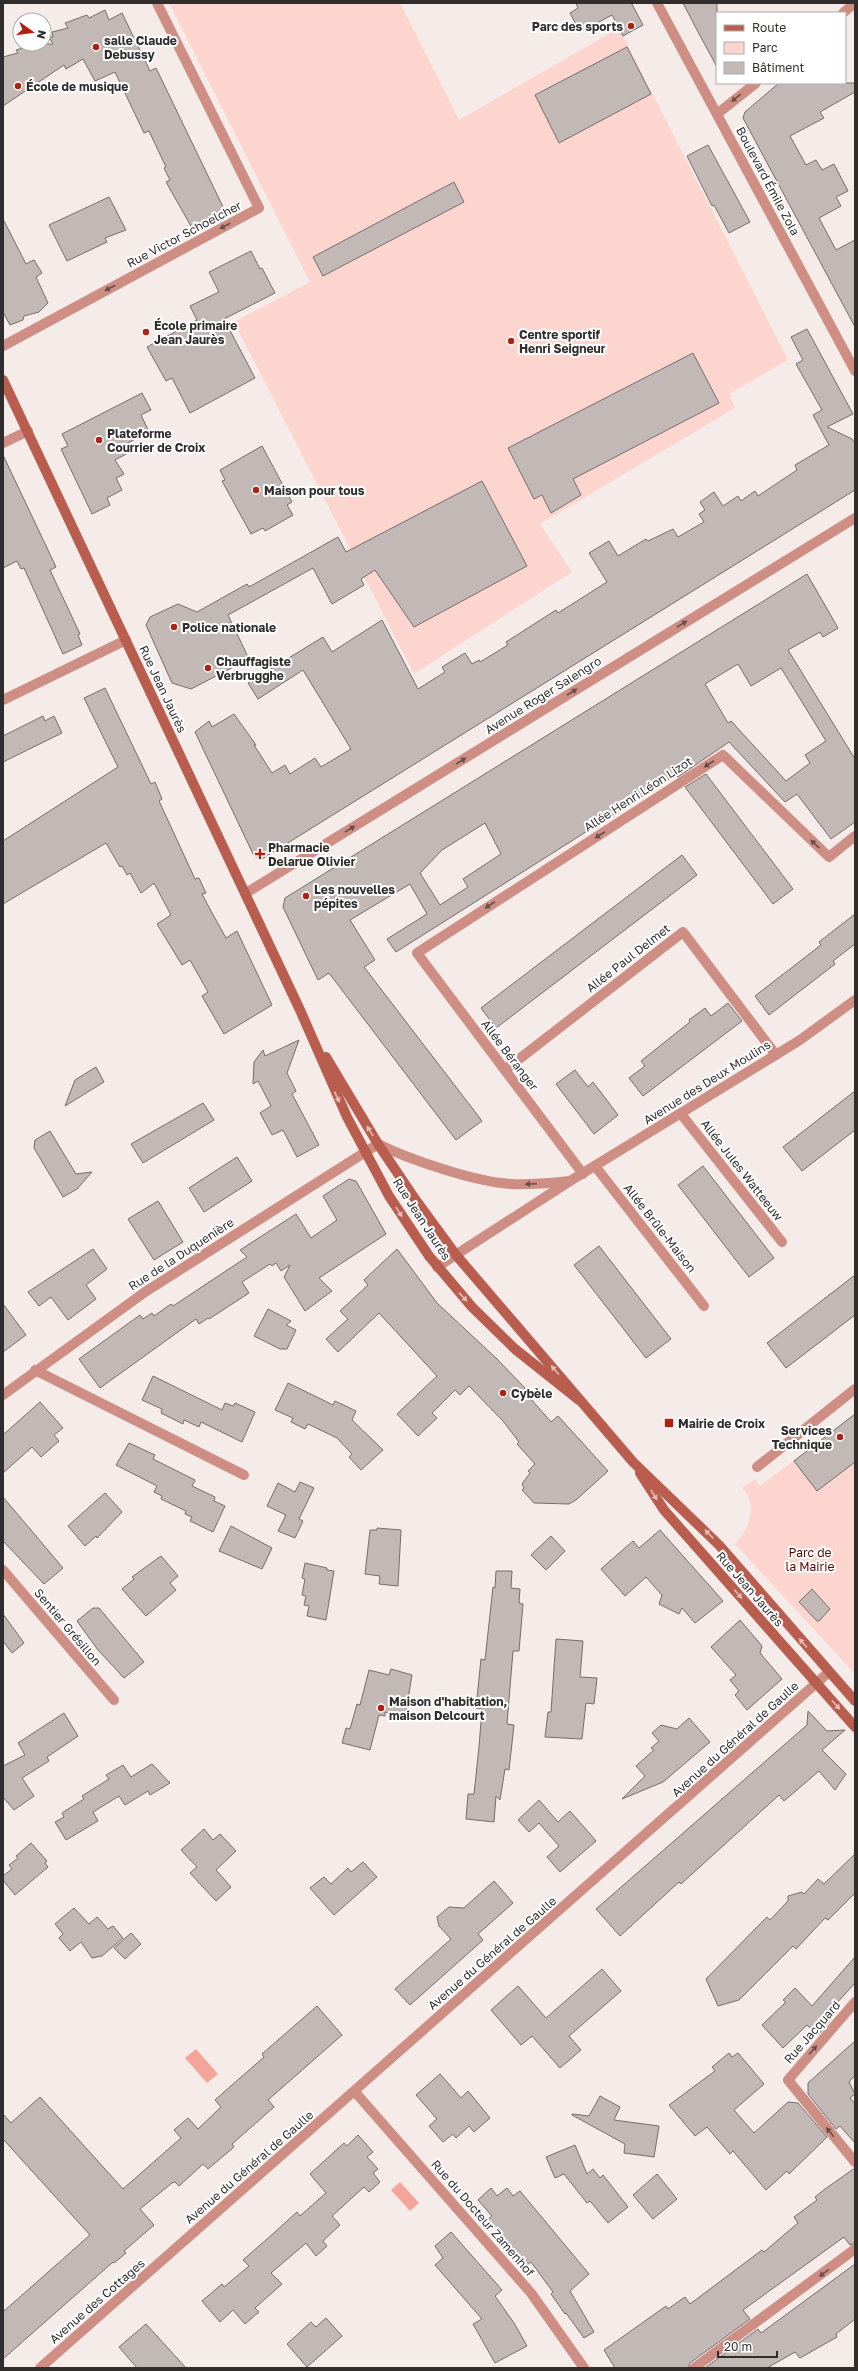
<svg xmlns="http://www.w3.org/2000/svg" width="858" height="2371" font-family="'Golos Text',sans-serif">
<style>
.green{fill:#fcd5cf}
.water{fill:#f4a599}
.building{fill:#c2b8b6;stroke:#766d6c;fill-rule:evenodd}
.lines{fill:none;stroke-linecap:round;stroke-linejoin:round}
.minor{stroke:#ce8e83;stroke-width:10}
.tertiary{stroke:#ce8e83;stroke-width:10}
.secondary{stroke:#b95d4f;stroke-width:10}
.oneway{fill:#684f4b}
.oneway2{fill:#e3beb9}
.poi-dot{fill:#b02115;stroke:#fff;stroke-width:1.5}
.labels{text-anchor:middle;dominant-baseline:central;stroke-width:4;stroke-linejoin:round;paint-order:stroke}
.poi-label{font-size:12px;font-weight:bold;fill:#312d2d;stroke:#fff;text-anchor:start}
.street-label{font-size:12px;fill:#312d2d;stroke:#fff}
.park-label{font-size:12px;fill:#5d0502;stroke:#fff}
</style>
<rect width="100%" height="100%" fill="#f5ebe9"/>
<g class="green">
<path d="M169 3H400L459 120 619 28 788 360 729 394 735 408 540 524 572 572 414 674 234 322 310 282Z"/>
<path d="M855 1414V1674L735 1544C749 1529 759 1505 742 1488L755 1479 760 1486Z"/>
</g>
<g class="water">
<path d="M196 2049 218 2074 207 2083 185 2058Z"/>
<path d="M400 2182 419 2203 410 2211 391 2190Z"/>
</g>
<g class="building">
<path d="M576 3H635L632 4 643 25 623 36 612 15 580 32 570 13 578 8Z"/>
<path d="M683 3H717V67L697 30Z"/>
<path d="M105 10 109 20 122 13 150 71 156 68 225 211 192 228 166 182 170 180 164 168 166 167 149 131 144 133 115 72 95 81 83 59 66 69 64 65 3 106V57L18 53 16 50 38 44H53L49 37H53L52 32 68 28 65 23 87 15 89 18Z"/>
<path d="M627 47 651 94 559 143 535 95Z"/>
<path d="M779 83H855V92L820 112 824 118 790 136 806 165 816 160 822 170 834 164 848 191 836 197 841 206 819 218 836 250 855 240V327L743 118 745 112Z"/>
<path d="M708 145 750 222 729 233 714 205 712 206 687 156Z"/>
<path d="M454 182 464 202 323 276 313 257Z"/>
<path d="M109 197 126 230 105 238 107 242 67 261 49 225Z"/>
<path d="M3 219 26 264 34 260 42 273 36 277 48 303 39 312 24 316 23 320 10 325 3 312Z"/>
<path d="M251 251 260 269 262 268 275 293 224 319 255 378 190 413 172 378 166 381 147 347 197 320 190 306 219 292 209 272Z"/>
<path d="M807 329 853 414 827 427 852 439 855 443V490L262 859 254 856 195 732 209 721 212 727 234 714 256 745H254L272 773 285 765 290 774 315 758 321 767 351 749 303 670 258 699 248 683 323 637 332 652 382 620 418 689 445 672 442 667 465 653 472 664 479 660 480 662 508 645 506 642 556 610 558 613 607 582 589 553 609 541 618 556 646 539 648 541 673 529 678 537 704 522 699 514 705 510 700 502 714 492 723 506 738 496 741 501 755 491 758 496 797 470 795 465 829 445 813 415 822 410 796 364 803 360 791 337Z"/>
<path d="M693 353 719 403 573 479 581 495 551 513 542 495 534 499 508 448Z"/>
<path d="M142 393 151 410 141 415 149 432 122 446 126 454 115 460 124 474 116 478 122 490 107 498 110 505 92 514 61 449 68 446 62 434Z"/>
<path d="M262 446 292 502 287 505 293 515 265 531 263 528 251 534 222 481 225 480 220 470Z"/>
<path d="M3 455 56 567 50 570 80 634 78 635 82 645 63 654 24 568 21 569 17 561 3 568Z"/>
<path d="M482 481 527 566 414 627 375 570 361 579 364 585 332 604 313 568 228 615 249 659 191 689 172 683 146 625 150 617 178 604 197 612 247 584 249 587 338 537 346 552Z"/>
<path d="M807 574 838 628 823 637 820 632 788 650 855 759V822L831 839 797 794 785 802 729 742 678 777 676 775 396 952 387 939 427 914 410 884 350 920 375 960 364 967 482 1121 456 1140 329 973 318 980 283 907 285 898ZM738 664 751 686 781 668 826 741 805 755 810 763 786 781 731 721 728 723 705 684ZM485 823 501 854 463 879 468 887 440 905 420 873 442 850Z"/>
<path d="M105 688 151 784 155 782 162 799 159 801 195 879 199 878 206 893 202 894 211 911 226 938 237 931 272 1005 224 1034 202 996 208 992 190 960 182 965 157 924 171 915 154 883 141 893 130 873 127 875 122 866 120 867 106 843 3 904V841L118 767 84 698Z"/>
<path d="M43 716 45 721 54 716 62 733 3 762V736Z"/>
<path d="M706 774 793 889 773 904 685 787Z"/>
<path d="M682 855 697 875 496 1028 481 1008Z"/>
<path d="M855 914V944L833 961 835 964 769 1015 755 996 821 945 819 942Z"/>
<path d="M728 1003 742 1021 643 1096 629 1078 645 1066 641 1061 690 1022 689 1020 705 1008 711 1016Z"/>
<path d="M299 1040 287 1073 296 1091 292 1094 319 1145 297 1157 283 1130 272 1135 260 1113 271 1106 258 1081 253 1084 254 1062 263 1050 265 1056Z"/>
<path d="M96 1067 104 1082 65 1106 75 1080Z"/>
<path d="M575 1070 588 1087 593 1082 618 1115 594 1134 556 1084Z"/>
<path d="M855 1091V1130L802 1171 783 1147Z"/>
<path d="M203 1103 214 1120 143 1163 131 1144Z"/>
<path d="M50 1131 76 1174 92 1172 77 1189 63 1197 34 1148 35 1140Z"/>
<path d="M237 1157 252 1181 204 1212 189 1188Z"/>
<path d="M703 1166 774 1258 749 1277 678 1185Z"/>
<path d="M349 1179 356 1181 386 1234 319 1278 332 1291 305 1311 284 1277 290 1265 281 1271 276 1263 272 1266 270 1264 242 1282 249 1293 209 1319 208 1318 199 1324 196 1319 100 1388 79 1359 140 1315 143 1319 152 1313 154 1316 171 1304 173 1306 247 1257 240 1250 296 1214 311 1238 337 1220 323 1196Z"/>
<path d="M158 1201 183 1242 154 1260 128 1219Z"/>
<path d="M599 1246 671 1339 646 1358 574 1265Z"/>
<path d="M93 1249 107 1269 86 1285 96 1299 68 1320 51 1297 39 1306 28 1292Z"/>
<path d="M397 1249 437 1303 497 1359 525 1388 523 1390 551 1422 558 1416 608 1471 576 1500 569 1504 534 1503 522 1490 524 1488 522 1484 530 1473 528 1471 535 1464 517 1444 519 1442 503 1421 469 1386 460 1395 455 1390 432 1413 437 1418 418 1436 397 1414 437 1376 379 1313 338 1352 326 1339 348 1319 340 1311 368 1285 364 1280Z"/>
<path d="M855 1275V1315L786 1368 767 1343Z"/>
<path d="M3 1304 26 1335 3 1352Z"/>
<path d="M268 1309 291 1321 286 1325 296 1330 287 1349H280L254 1336Z"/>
<path d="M153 1376 222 1410 225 1403 233 1406 235 1403 255 1412 242 1442 201 1422 199 1427 184 1420 183 1424 161 1413 162 1409 142 1400Z"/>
<path d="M288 1383 325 1401 333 1405 335 1401 356 1411 352 1420 383 1450 361 1470 349 1457 352 1454 337 1438 308 1424 305 1429 291 1422 293 1418 275 1410Z"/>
<path d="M40 1402 63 1428 54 1435 59 1441 41 1457 32 1447 3 1473V1435Z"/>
<path d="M855 1414V1462L817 1491 794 1461Z"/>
<path d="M129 1443 155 1455 153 1459 195 1480 192 1486 215 1497 214 1501 225 1506 213 1532 190 1521 192 1517 185 1514 186 1511 161 1499 162 1496 154 1492 157 1486 116 1465Z"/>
<path d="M300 1482 314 1488 299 1519 303 1521 295 1538 278 1531 286 1515 267 1506 278 1483 295 1492Z"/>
<path d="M105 1493 122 1512 97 1538 96 1536 85 1546 68 1526Z"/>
<path d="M3 1497 63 1568 44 1584 3 1541Z"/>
<path d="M231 1526 272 1548 262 1569 219 1551Z"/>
<path d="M377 1528 401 1530 398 1586 379 1584 380 1576 365 1574 370 1530H377Z"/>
<path d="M660 1530 723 1601 695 1623 682 1608 679 1614 659 1604 662 1595 646 1577 625 1596 601 1569 633 1541 639 1548Z"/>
<path d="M551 1536 565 1551 546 1570 531 1555Z"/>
<path d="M161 1556 178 1576 170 1583 176 1590 146 1616 122 1589 134 1579 132 1577Z"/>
<path d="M305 1563 327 1568V1570L334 1571 326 1620 307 1616 309 1606 304 1605 306 1596 302 1595 305 1579 302 1578Z"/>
<path d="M496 1571H512L511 1588 520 1589 519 1603 523 1604 519 1651H513L507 1724 514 1725 509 1770 505 1769 500 1800 496 1796 494 1822 466 1819 468 1794H474L479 1747 482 1709 476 1708 481 1659 485 1660 493 1587 495 1588Z"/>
<path d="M812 1589 830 1609 819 1621H817L799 1602Z"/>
<path d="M93 1608H99L144 1662 124 1678 98 1650 77 1621Z"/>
<path d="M3 1614 24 1643 12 1653 3 1641Z"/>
<path d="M740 1620 762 1646 760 1653 782 1679 747 1710 735 1695 739 1691 730 1680 736 1675 711 1647Z"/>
<path d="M556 1639 583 1641 580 1677 597 1678 594 1704 586 1703 582 1739 545 1737 548 1712H551Z"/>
<path d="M391 1669 412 1675 405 1717 385 1712V1716L379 1715 370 1750 342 1743 346 1728 350 1729 357 1704 360 1705 369 1670 389 1675Z"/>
<path d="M808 1711 827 1731 845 1730 822 1750 846 1774 835 1790 819 1771 784 1801 779 1795 681 1884 679 1882 620 1936 596 1909 807 1725Z"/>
<path d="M64 1713 78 1736 47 1757 49 1761 22 1778 34 1796 14 1810 3 1797V1766L25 1755 18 1743Z"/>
<path d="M689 1718 710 1742 663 1782 622 1799 645 1776 636 1766 654 1750 651 1748 659 1741 652 1733 661 1725 677 1729Z"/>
<path d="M152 1764 170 1783 150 1795 148 1791 125 1805 119 1796 93 1812 98 1821 66 1840 55 1822 64 1817 62 1813 84 1799 82 1796 109 1779 106 1775 123 1765 131 1777Z"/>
<path d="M539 1800 558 1822 570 1811 596 1841 560 1872 547 1857 559 1846 539 1823 529 1832 518 1820Z"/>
<path d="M204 1829 213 1840 220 1834 236 1851 216 1870 231 1887 216 1901 190 1873 197 1867 181 1850Z"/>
<path d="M31 1843 47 1861 45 1863 48 1867 15 1895 3 1880V1876L12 1869 9 1865 18 1858 16 1856Z"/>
<path d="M855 1854V1893L828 1920 825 1918 796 1949 793 1946 739 2000 718 2006 706 1979 767 1917 770 1920 788 1901V1896L802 1892 804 1894 818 1879 824 1884Z"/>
<path d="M363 1862 377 1877 334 1915 310 1888 324 1877 331 1884 348 1868 351 1872Z"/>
<path d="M494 1881 513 1903 478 1934 483 1940 410 2005 395 1989 451 1939 439 1926 437 1917 449 1907 464 1908Z"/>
<path d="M74 1908 89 1924 97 1917 108 1929 113 1926 123 1938 102 1956 92 1958 81 1942 70 1951 59 1938 63 1934 55 1924Z"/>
<path d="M131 1933 141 1944 125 1959 114 1948Z"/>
<path d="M855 1957V1983L825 2016 830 2021 818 2035 807 2025 783 2048 762 2025 786 2002 783 2000 795 1988 812 2006Z"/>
<path d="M602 1969 621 1991 569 2036 581 2050 560 2068 532 2036 521 2045 491 2010 518 1986 546 2018Z"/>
<path d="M317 2006 342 2035 268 2100 274 2107 232 2144 234 2147 208 2169 203 2164 179 2186 175 2182 172 2183 140 2209 154 2225 124 2251 126 2253 114 2263 113 2262 3 2359V2312L90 2235 3 2139V2114L11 2123 40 2097 123 2189 181 2138 174 2130 188 2118 198 2129 221 2107 215 2100 264 2057 262 2054Z"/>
<path d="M855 2041V2075L849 2082 855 2094 850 2098 855 2104V2143L840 2126 836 2129 808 2094V2083Z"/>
<path d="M729 2053 732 2057 738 2053 764 2084 734 2110 754 2133 788 2102 798 2103 827 2137 789 2174 787 2171 766 2190 733 2151 730 2154 707 2127 695 2136 669 2105 715 2071 712 2067Z"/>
<path d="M440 2074 461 2098 468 2091 490 2118 474 2132 469 2126 456 2138 453 2134 443 2142 429 2126 437 2119 416 2095Z"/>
<path d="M600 2096 620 2107 614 2120 659 2126 654 2157 624 2153 625 2144 572 2115V2114L589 2116Z"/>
<path d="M358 2135 373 2152 367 2157 378 2169 373 2173 380 2182 369 2192 364 2187 332 2216 340 2225 323 2241 327 2246 316 2256 306 2243 271 2273 282 2284 255 2308 259 2312 245 2324 233 2310 220 2322 202 2301 222 2284 224 2287 249 2266 243 2260 275 2232 297 2212 300 2216 326 2193 310 2174 344 2143 347 2146Z"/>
<path d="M575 2145 587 2174 593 2169 600 2178 603 2175 628 2207 608 2223 590 2201 587 2203 564 2174 555 2178 546 2157Z"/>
<path d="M855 2168V2243L850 2245 844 2237 743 2310 750 2319 690 2363 688 2368H615L604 2350 666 2306 668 2309 685 2297 690 2304 762 2250 764 2252 798 2223 794 2217 817 2200 815 2197 825 2189Z"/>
<path d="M657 2174 677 2199 653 2219 633 2195Z"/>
<path d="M491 2188 497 2196 507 2188 513 2196 520 2191 589 2274 570 2291 594 2332 584 2338 566 2313 565 2314 551 2294 553 2292 531 2262 527 2265 487 2220 492 2216 478 2200Z"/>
<path d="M451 2232 502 2290 495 2296 514 2323 527 2346 495 2363 473 2324 482 2319 435 2265 443 2258 435 2246Z"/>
<path d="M855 2264V2319L836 2334 837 2337 800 2358 795 2352 767 2368H705L758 2329 761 2333Z"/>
<path d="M326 2318 342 2336 307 2367 287 2344 311 2322 316 2327Z"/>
<path d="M146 2324 186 2368H137L119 2347Z"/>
</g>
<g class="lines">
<g class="minor">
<path d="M657 3 855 371"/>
<path d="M843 13 855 3"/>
<path d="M717 114 756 83"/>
<path d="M3 346 259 208 157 3"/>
<path d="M3 443 28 431"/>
<path d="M3 700 126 640"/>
<path d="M246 893 855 518"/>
<path d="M505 1070 683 932 776 1055"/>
<path d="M681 1114 782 1242"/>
<path d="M595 1166 704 1306"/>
<path d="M583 1174 417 953 723 755 829 857 855 836"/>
<path d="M437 1267 570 1181 800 1040 855 1000"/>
<path d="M35 1370 244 1475"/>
<path d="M3 1395 145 1292 378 1144C410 1160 476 1182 511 1184 530 1185 550 1183 570 1181"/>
<path d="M757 1467 855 1389"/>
<path d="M3 1570 114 1700"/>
<path d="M855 2002 788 2080 855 2162"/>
<path d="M355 2092 531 2293 584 2368"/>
<path d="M694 2368 855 2249"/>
</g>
<path class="tertiary" d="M40 2368 829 1672"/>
<g class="secondary">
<path d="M3 380 300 1010 347 1117 389 1196 429 1256 472 1307 515 1349 579 1400"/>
<path d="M326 1057 378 1144 415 1199 456 1255 633 1462 719 1545 855 1701"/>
<path d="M640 1473 664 1510 855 1727"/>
</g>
</g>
<defs><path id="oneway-solid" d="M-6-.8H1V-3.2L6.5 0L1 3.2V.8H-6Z"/></defs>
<g class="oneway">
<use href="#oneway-solid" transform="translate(736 98) rotate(141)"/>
<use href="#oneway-solid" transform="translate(225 226) rotate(152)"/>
<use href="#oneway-solid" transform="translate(110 288) rotate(152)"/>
<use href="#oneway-solid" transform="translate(682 624) rotate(-32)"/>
<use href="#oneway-solid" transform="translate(572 692) rotate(-32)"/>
<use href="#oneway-solid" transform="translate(461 761) rotate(-32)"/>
<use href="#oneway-solid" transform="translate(709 764) rotate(147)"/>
<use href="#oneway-solid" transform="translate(350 829) rotate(-32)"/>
<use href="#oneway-solid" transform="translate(600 835) rotate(147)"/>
<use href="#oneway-solid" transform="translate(815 844) rotate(-136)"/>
<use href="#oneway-solid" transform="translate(490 905) rotate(147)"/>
<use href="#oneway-solid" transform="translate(531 1184) rotate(178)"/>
<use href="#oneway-solid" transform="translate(813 2050) rotate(-49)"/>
<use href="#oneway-solid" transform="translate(830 2132) rotate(-129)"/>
<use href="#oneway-solid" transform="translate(824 2273) rotate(144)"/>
</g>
<g class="oneway2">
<use href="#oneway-solid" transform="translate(337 1097) rotate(65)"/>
<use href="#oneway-solid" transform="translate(370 1131) rotate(-122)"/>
<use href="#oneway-solid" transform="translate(399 1212) rotate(58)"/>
<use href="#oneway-solid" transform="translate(463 1297) rotate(47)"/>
<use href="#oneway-solid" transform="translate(555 1370) rotate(-130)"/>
<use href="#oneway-solid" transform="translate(654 1495) rotate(58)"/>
<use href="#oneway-solid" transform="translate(709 1534) rotate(-134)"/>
<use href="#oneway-solid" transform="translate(738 1594) rotate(49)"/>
<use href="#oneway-solid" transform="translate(803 1643) rotate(-131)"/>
<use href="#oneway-solid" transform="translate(836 1705) rotate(48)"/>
</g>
<g class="poi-dot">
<circle cx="631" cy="26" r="4"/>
<circle cx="96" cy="47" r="4"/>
<circle cx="18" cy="86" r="4"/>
<circle cx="146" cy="332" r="4"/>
<circle cx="511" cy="341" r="4"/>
<circle cx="99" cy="440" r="4"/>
<circle cx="256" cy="490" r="4"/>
<circle cx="174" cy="627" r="4"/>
<circle cx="208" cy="668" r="4"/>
<path d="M258 848h4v4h4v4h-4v4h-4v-4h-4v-4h4z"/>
<circle cx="306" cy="896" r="4"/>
<circle cx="503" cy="1393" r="4"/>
<rect x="664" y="1418" width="10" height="10" rx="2"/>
<circle cx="840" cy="1437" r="4"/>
<circle cx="381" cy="1708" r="4"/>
</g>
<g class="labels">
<g class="poi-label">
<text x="623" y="26" text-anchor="end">Parc des sports</text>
<text x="104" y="40">salle Claude<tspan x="104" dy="14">Debussy</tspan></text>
<text x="26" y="86">École de musique</text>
<text x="154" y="325">École primaire<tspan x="154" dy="14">Jean Jaurès</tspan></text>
<text x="519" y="334">Centre sportif<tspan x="519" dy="14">Henri Seigneur</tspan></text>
<text x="107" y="433">Plateforme<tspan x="107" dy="14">Courrier de Croix</tspan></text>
<text x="264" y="490">Maison pour tous</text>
<text x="182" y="627">Police nationale</text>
<text x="216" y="661">Chauffagiste<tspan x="216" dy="14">Verbrugghe</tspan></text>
<text x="268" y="847">Pharmacie<tspan x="268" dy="14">Delarue Olivier</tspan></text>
<text x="314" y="889">Les nouvelles<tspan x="314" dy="14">pépites</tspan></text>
<text x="511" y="1393">Cybèle</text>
<text x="678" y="1423">Mairie de Croix</text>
<text x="832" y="1430" text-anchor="end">Services<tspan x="832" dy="14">Technique</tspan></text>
<text x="389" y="1701">Maison d'habitation,<tspan x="389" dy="14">maison Delcourt</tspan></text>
</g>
<g class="street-label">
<text transform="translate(768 181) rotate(62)">Boulevard Émile Zola</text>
<text transform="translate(184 234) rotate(-28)">Rue Victor Schoelcher</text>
<text transform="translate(163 689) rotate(65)">Rue Jean Jaurès</text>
<text transform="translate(543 695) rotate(-32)">Avenue Roger Salengro</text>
<text transform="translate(638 794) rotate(-33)">Allée Henri Léon Lizot</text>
<text transform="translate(628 958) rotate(-38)">Allée Paul Delmet</text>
<text transform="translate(510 1055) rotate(53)">Allée Béranger</text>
<text transform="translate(707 1082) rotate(-32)">Avenue des Deux Moulins</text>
<text transform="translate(742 1170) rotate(52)">Allée Jules Watteeuw</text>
<text transform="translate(422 1219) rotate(57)">Rue Jean Jaurès</text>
<text transform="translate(660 1228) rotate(52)">Allée Brûle-Maison</text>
<text transform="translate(181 1254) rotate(-33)">Rue de la Duquenière</text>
<text transform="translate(750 1589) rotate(49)">Rue Jean Jaurès</text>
<text transform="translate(68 1627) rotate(50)">Sentier Grésillon</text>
<text transform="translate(735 1739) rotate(-42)">Avenue du Général de Gaulle</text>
<text transform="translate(492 1953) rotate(-41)">Avenue du Général de Gaulle</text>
<text transform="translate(812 2032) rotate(-49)">Rue Jacquard</text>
<text transform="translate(249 2167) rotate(-41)">Avenue du Général de Gaulle</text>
<text transform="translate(483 2218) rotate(49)">Rue du Docteur Zamenhof</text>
<text transform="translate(97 2301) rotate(-41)">Avenue des Cottages</text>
</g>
<g class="park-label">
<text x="810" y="1552">Parc de<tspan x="810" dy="14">la Mairie</tspan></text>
</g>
</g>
<rect width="858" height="2371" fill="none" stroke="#312d2d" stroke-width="8"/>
<rect x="716" y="12" width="130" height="72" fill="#ffffff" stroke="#adabab"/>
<rect x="724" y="25" width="20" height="6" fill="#b95d4f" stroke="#adabab"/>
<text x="752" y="32" font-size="12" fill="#312d2d">Route</text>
<rect x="724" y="42" width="20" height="12" fill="#fcd5cf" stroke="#adabab"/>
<text x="752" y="52" font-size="12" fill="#312d2d">Parc</text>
<rect x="724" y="62" width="20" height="12" fill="#c2b8b6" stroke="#adabab"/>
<text x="752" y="72" font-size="12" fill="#312d2d">Bâtiment</text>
<g transform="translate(32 32) rotate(104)"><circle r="19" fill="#ffffff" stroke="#adabab"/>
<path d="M0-3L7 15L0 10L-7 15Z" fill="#b02115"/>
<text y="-6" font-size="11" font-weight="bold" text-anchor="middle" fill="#312d2d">N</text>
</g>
<path d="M718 2351v6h59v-6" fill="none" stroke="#312d2d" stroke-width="2"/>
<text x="724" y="2351" font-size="12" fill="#312d2d" stroke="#ffffff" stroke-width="3" paint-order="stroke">20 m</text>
</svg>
